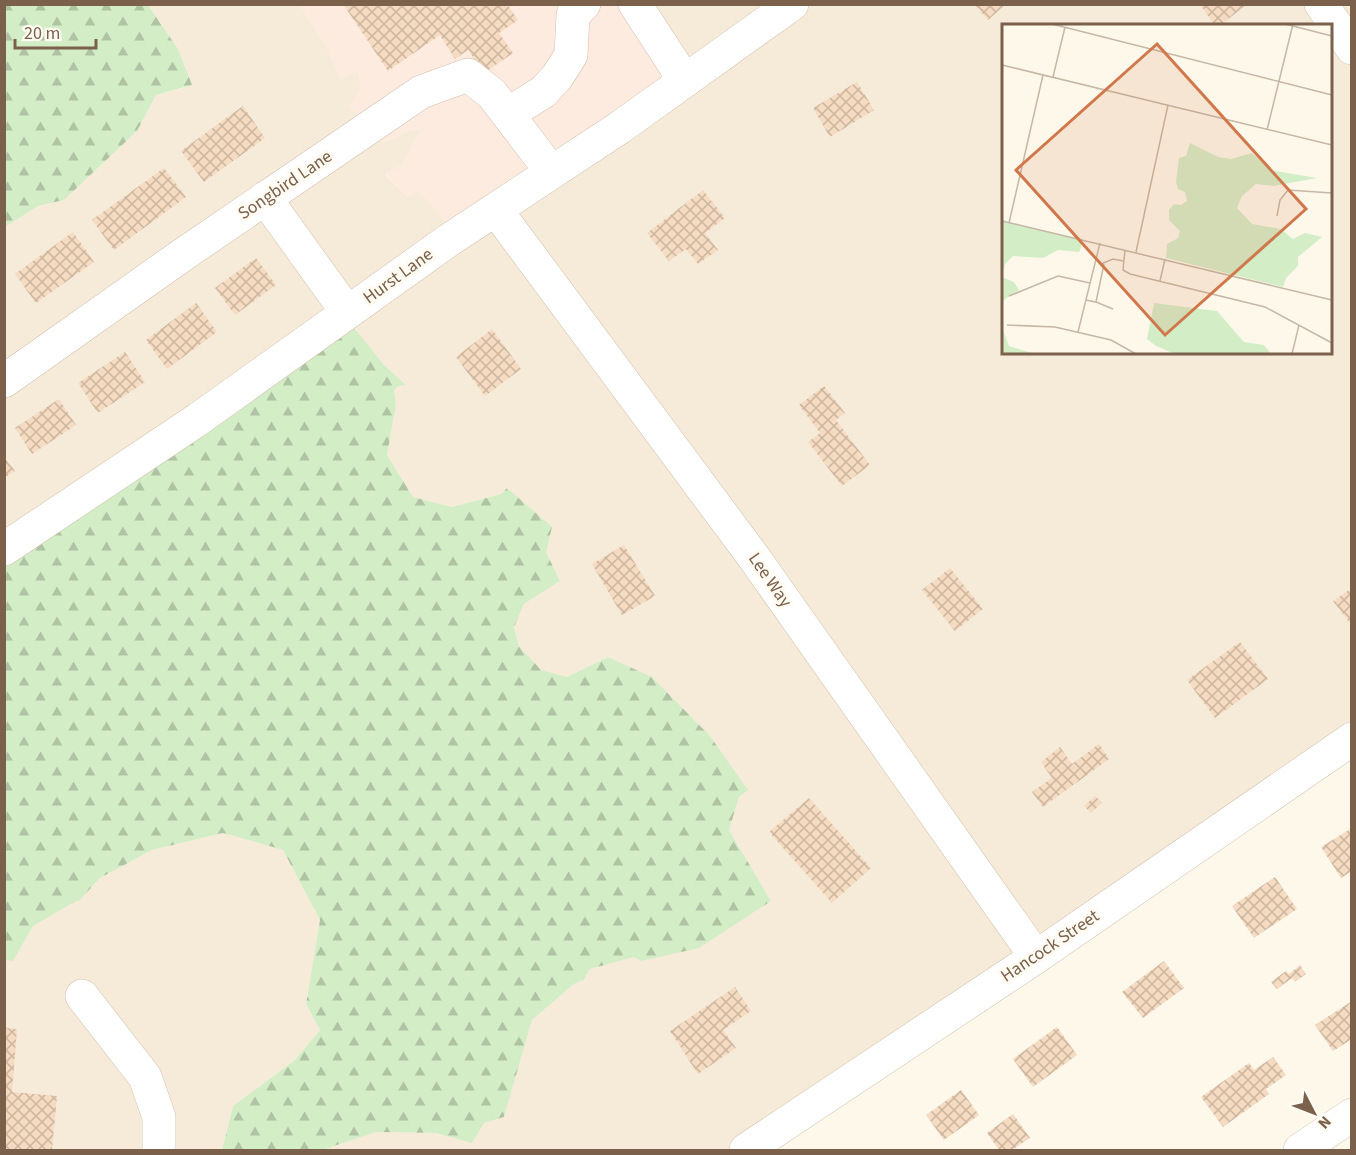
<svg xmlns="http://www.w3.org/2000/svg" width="1356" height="1155" font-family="'Source Sans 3',sans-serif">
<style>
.residential{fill:#f6ebd9;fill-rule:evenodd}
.commercial{fill:#feebdf}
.forest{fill:url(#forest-firs)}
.building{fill:url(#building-cross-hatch)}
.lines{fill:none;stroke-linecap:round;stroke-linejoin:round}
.minor-casing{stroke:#d2c1af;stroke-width:34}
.minor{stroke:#fff;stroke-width:33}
.labels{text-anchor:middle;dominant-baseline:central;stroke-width:6;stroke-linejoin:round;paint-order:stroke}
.street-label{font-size:18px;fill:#7b614b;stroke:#fffbf3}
.inset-road{fill:none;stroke:#c6b7a6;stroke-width:1.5}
.view{fill:#d0784b;fill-opacity:0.15;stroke:#d0784b;stroke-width:3}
.inset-edge{fill:none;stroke:#7b614b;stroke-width:3}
</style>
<defs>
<pattern id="forest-firs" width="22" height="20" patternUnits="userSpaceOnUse" patternTransform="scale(1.5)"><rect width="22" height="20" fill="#d3edc7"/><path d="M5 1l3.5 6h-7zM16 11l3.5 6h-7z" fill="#b0c3a4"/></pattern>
<pattern id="building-cross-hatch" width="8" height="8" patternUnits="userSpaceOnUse" patternTransform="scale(1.5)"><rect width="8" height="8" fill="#f5dbc1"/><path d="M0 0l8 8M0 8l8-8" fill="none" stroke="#cbb59f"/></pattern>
</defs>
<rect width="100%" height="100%" fill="#fef8eb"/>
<g class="residential">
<path d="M798 4 1351 5V748L761 1150H322L376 1132 436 1133 472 1143 484 1123 504 1117 532 1020 574 984 583 980 590 969 634 957 771 901 729 830 739 797 747 790 710 736 652 677 608 657 567 677 541 670 519 646 514 627 524 604 560 581 546 552 506 489 501 494 452 507 413 497 387 455 396 405 394 391 398 386 405 384 385 366 346 319 5 554V227L38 206 64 200 137 131 156 95 190 86 178 49 148 5H300L324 42 341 79 351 73 358 72 361 88 350 108 384 142 414 129 421 131 402 165 385 174 407 197 638 5H763L775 18ZM1004 26H1330V352H1004Z"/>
<path d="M223 833 283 850 320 920 306 1004 320 1030 295 1060 233 1106 222 1150H5L4 960H13L33 926 76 900 79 901 100 878 152 850Z"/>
</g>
<path class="commercial" d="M300 5H638L689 80 458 235 418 191 407 197 385 173 402 165 421 131 414 129 384 143 349 108 361 88 358 73H351L341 79 324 42Z"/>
<g class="forest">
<path d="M5 4 148 5 178 49 192 85 156 95 137 131 64 200 38 206 5 227Z"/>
<path d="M346 318 385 366 406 385 398 386 394 391 396 405 387 455 413 497 452 507 501 494 507 488 552 527 546 552 560 581 524 604 514 627 519 646 541 670 567 677 608 657 652 677 710 736 748 790 739 797 729 830 771 901 699 948 641 961 634 957 590 969 583 980 574 984 532 1020 504 1117 484 1123 472 1143 436 1133 376 1132 322 1150H222L233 1106 295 1060 320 1030 306 1004 320 920 283 850 223 833 152 850 100 878 79 901H76L33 926 13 961 5 960V554Z"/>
</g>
<g class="building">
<path d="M343 4H507L518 20 499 33 513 53 484 73 468 50 455 59 440 35 388 71Z"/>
<path d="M974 4H1006L988 20Z"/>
<path d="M1200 4H1244L1245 6 1219 26H1215Z"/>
<path d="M857 82 874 110 830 137 813 108Z"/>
<path d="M243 106 265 138 204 182 181 151Z"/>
<path d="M164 168 186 197 114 250 92 220Z"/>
<path d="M703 190 725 218 705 233 718 250 698 264 686 249 669 261 647 233Z"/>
<path d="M73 232 94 262 36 303 15 274Z"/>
<path d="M256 258 276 285 235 315 215 288Z"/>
<path d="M196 303 217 332 167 369 146 340Z"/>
<path d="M492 329 521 369 485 396 456 357Z"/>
<path d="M125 352 145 382 98 413 78 383Z"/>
<path d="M824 386 845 413 836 420 870 465 842 486 808 442 820 433 799 405Z"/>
<path d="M59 399 76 425 32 454 15 428Z"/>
<path d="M4 457 15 471 4 478Z"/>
<path d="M624 545 655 596 622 615 592 564Z"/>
<path d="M950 568 983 609 955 631 922 590Z"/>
<path d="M1352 588V626L1333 601Z"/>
<path d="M1240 642 1268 679 1215 718 1187 680Z"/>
<path d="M1099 744 1109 759 1043 807 1032 792 1052 778 1041 762 1060 747 1072 764Z"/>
<path d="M1095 796 1102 803 1091 813 1084 806Z"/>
<path d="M809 798 871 868 832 903 769 832Z"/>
<path d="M1352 828V871L1341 878 1321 847Z"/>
<path d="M1275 877 1297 909 1254 938 1232 906Z"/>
<path d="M1164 961 1184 988 1143 1018 1122 992Z"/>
<path d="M1300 965 1306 974 1295 982 1292 978 1277 989 1271 982 1286 971 1289 974Z"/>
<path d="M735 987 751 1011 723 1030 736 1048 698 1074 670 1031Z"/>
<path d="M1352 1001V1039L1333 1051 1315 1025Z"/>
<path d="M4 1025 7 1028 17 1029 12 1092 57 1096 52 1150H4Z"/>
<path d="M1057 1027 1077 1055 1033 1087 1013 1059Z"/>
<path d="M1273 1057 1286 1075 1266 1089 1269 1094 1223 1127 1201 1097 1249 1063 1254 1070Z"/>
<path d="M961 1090 979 1115 944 1140 926 1115Z"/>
<path d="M1013 1114 1030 1138 1012 1150H999L987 1133Z"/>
</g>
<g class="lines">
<g class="minor-casing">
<g id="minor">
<path d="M635 4 685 81"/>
<path d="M1321 4 1352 48"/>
<path d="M508 114 543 92 557 77 571 55 573 15 584 4"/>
<path d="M265 198 347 312"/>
<path d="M496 210 755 559 1036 957"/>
<path d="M4 381 181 256 421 92 468 75 492 94 551 171"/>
<path d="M4 549 197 420 449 240 619 128 792 4"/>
<path d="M82 996 145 1077 159 1117V1150"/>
<path d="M746 1150 1036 957 1352 739"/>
<path d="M1300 1150 1352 1115"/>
</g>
</g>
<use href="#minor" class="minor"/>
</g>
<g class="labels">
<g class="street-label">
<text transform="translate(285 185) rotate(-34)">Songbird Lane</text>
<text transform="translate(398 276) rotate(-36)">Hurst Lane</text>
<text transform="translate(770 580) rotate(55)">Lee Way</text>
<text transform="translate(1050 946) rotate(-34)">Hancock Street</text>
</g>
</g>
<g transform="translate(1002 24)">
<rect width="330" height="330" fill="#fef8eb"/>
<path d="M188 119 216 133 229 135 250 129 268 146 315 154 272 162 254 160 240 172 235 184 250 200 279 205 291 215 303 209 320 213 296 233V242L284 254 281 263 164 234 165 220 176 214 178 207 167 196V186L172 180 179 181 185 177 183 168 176 165 174 158 177 134 184 132ZM0 197 80 215 79 224 77 228 56 226 41 234 11 232 3 240 0 252ZM0 253 12 258 17 266 0 277ZM152 279 215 287 242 318 262 321 269 330H173L154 322 145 315ZM0 303 7 322 33 330H0Z" fill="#d3edc7"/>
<path class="inset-road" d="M50 0 330 71M283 0 330 12M0 41 330 121M51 53 63 3M265 106 291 0M275 192 278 176 286 166 330 169M0 197 330 276M7 199 41 51M123 226 121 246 128 250 263 283 330 319M134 228 166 81M99 240 111 235 121 237M158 257 163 235M7 272 56 252 88 259M84 276 94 278 102 240M94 278 111 285M5 301 53 303 109 316 134 330M76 308 98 219M290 330 297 301"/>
<path class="view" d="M155 20 304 185 163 311 14 146Z"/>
<rect width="330" height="330" class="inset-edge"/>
</g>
<rect width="1356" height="1155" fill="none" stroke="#7b614b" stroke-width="12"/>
<g transform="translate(1314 1113) rotate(132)" stroke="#fffbf3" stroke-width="4.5" paint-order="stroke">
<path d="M0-4.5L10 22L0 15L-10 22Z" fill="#7b614b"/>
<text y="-9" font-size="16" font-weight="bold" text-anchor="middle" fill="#7b614b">N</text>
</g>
<path d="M15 39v9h81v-9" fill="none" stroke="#7b614b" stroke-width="3"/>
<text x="24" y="39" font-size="18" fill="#7b614b" stroke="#fffbf3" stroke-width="4.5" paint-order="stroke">20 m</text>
</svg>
